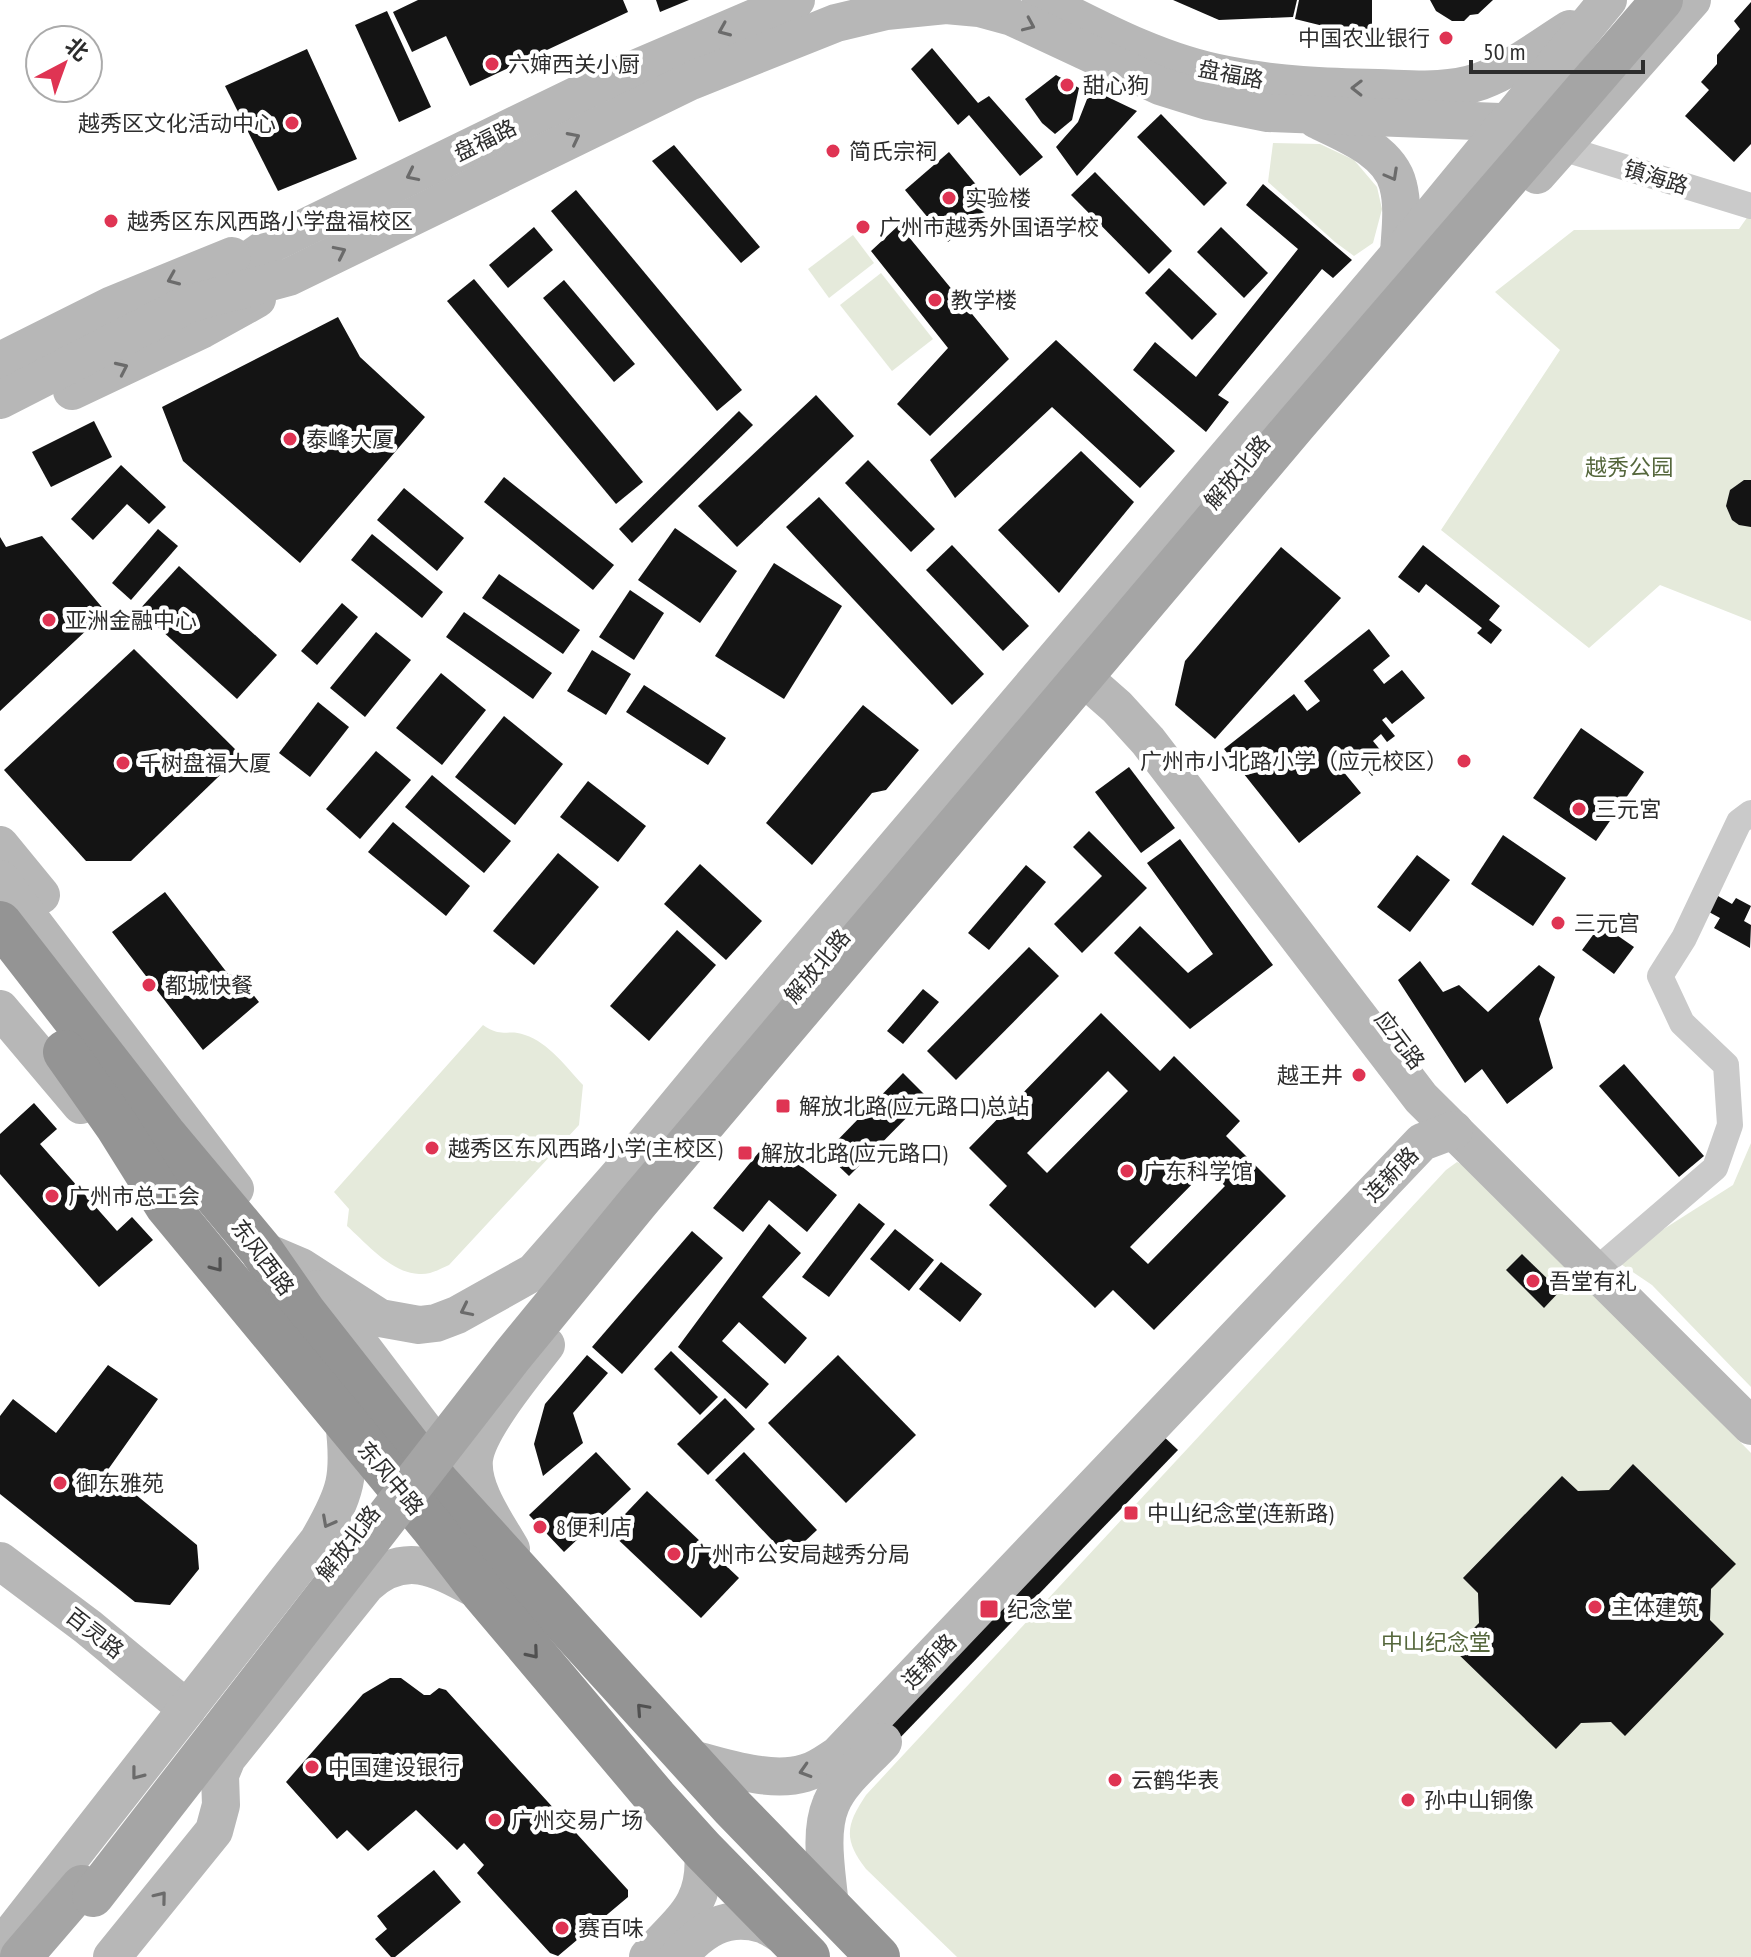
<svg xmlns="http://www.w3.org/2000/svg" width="1751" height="1957" font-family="'PT Sans Narrow','Noto Sans SC',sans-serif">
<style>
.green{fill:#e5eadb}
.building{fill:#141414;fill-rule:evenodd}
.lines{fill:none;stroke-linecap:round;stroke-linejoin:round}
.street{stroke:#cacaca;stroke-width:26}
.secondary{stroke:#b7b7b7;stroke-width:38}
.primary{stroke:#a5a5a5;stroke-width:42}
.highway{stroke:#949494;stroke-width:44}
.primary-bridge{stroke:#a5a5a5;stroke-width:42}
.oneway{stroke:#6b6b6b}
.oneway2{stroke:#515151}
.poi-dot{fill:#df3453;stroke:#fff;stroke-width:3}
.labels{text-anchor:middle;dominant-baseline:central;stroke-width:8;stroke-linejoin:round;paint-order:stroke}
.poi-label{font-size:22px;fill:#2d2d2d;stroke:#fff;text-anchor:start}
.street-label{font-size:22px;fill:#2d2d2d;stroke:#fff}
.park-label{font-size:22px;fill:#55673c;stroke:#fff}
</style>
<rect width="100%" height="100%" fill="#fff"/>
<g class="green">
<path d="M1273 143 1320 144 1354 160 1377 187 1382 209 1373 243 1354 256 1335 242 1268 182Z"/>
<path d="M1751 212V621L1660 585 1589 648 1441 530 1560 350 1495 292 1574 230 1739 229Z"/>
<path d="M853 235 874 263 829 298 808 269Z"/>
<path d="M881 273 933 339 892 371 840 305Z"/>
<path d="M483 1025C503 1039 507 1028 525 1035 548 1042 567 1068 583 1085L579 1125 449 1265C440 1269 430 1275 419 1274 391 1273 366 1243 347 1226L349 1209 334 1192Z"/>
<path d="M1751 1143V1387L1652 1285 1615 1260 1733 1185Z"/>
<path d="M1457 1162 1476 1172 1751 1453V1957H957L866 1869C843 1839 846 1825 866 1795L1446 1170Z"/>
</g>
<g class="building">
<path d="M418 0H623L628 12 470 86 446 36 412 52 393 12Z"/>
<path d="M656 0H689L660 12Z"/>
<path d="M1173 0H1297L1293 17 1219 20Z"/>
<path d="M1299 0H1372V38L1295 19Z"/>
<path d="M1430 0H1493L1478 14 1470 15 1464 21H1452L1436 11Z"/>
<path d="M1751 2V144L1734 162 1685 116 1709 90 1701 82 1717 64V55L1740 29 1734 21Z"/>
<path d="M387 11 431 107 399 122 355 25Z"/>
<path d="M932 48 978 103 989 96 1043 157 1020 176 969 115 958 125 911 69Z"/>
<path d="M307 49 357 159 278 191 225 86Z"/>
<path d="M1056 75 1079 88 1072 120 1055 134 1042 123 1025 99Z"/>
<path d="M1091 89 1137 111 1077 176 1056 147 1078 122Z"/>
<path d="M1161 114 1227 183 1204 206 1137 137Z"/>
<path d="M674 145 760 247 741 263 652 161Z"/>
<path d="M949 152 993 205 948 242 905 190Z"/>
<path d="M1095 172 1172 251 1149 274 1071 195Z"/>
<path d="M1263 184 1352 260 1333 278 1322 269 1218 395 1229 402 1206 432 1133 370 1155 342 1196 377 1298 249 1246 205Z"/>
<path d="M576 190 742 390 717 411 551 211Z"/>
<path d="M899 225 1009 359 930 436 897 404 948 348 871 251Z"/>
<path d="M534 227 553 250 508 288 489 265Z"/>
<path d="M1221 227 1268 273 1244 298 1197 252Z"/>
<path d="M1169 268 1217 314 1192 340 1145 293Z"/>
<path d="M474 279 643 482 616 504 447 301Z"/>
<path d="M564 280 635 364 614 382 543 298Z"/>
<path d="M338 317 360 357 425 417 300 563 183 461 162 407Z"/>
<path d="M1056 340 1175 451 1140 488 1052 407 955 498 930 460Z"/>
<path d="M816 395 854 436 737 547 698 506Z"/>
<path d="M739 411 753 425 632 543 619 529Z"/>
<path d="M94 421 112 457 51 487 32 452Z"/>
<path d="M1081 451 1134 502 1059 593 998 530Z"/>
<path d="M868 460 935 529 911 552 845 483Z"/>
<path d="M121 465 166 507 149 524 127 504 93 540 71 519Z"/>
<path d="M504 477 614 565 593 590 484 502Z"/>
<path d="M1744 480H1751V527L1739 525 1732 520 1726 506 1730 490Z"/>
<path d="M404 488 464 538 437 571 377 520Z"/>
<path d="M819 497 984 674 952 705 786 527Z"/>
<path d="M675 528 737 571 700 623 638 580Z"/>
<path d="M158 529 178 546 131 600 112 583Z"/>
<path d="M372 534 443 592 422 618 351 560Z"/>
<path d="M42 536 106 612 0 711V537L6 547Z"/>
<path d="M952 545 1029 626 1003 651 926 570Z"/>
<path d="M1423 545 1500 606 1489 620 1502 630 1491 644 1477 633 1482 628 1426 584 1419 593 1398 577Z"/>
<path d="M1281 547 1341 598 1215 739 1175 705 1185 661Z"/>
<path d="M774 563 842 606 784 699 715 656Z"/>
<path d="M179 566 277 655 237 699 139 610Z"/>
<path d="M499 574 580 630 563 654 482 598Z"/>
<path d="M630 590 664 613 634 660 599 637Z"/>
<path d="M342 603 358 617 317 665 301 651Z"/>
<path d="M464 612 552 673 533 699 446 637Z"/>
<path d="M1369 629 1390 656 1373 670 1384 684 1402 670 1425 698 1392 724 1386 717 1382 720 1395 736 1387 742 1381 734 1373 741 1390 762 1372 776 1358 758 1342 770 1361 793 1299 843 1224 749 1294 694 1307 711 1320 701 1304 681Z"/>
<path d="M376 632 411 660 365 717 330 688Z"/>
<path d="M134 649 241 755 131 861H86L4 770Z"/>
<path d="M592 650 631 674 606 715 567 691Z"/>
<path d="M441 673 486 710 442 765 396 728Z"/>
<path d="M644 685 726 738 708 765 626 712Z"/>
<path d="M318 702 349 727 310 777 279 753Z"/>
<path d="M863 705 919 750 886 790 872 793 812 865 766 823Z"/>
<path d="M504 716 563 764 515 825 455 777Z"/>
<path d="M1581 728 1644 772 1596 841 1533 798Z"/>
<path d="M376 751 411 780 360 839 326 809Z"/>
<path d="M1129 767 1175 828 1141 853 1095 792Z"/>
<path d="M432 775 511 841 484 873 405 807Z"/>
<path d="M588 781 646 826 618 862 560 817Z"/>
<path d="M393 822 470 886 446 916 368 852Z"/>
<path d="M1089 831 1147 888 1082 953 1054 924 1102 876 1073 847Z"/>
<path d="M1503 835 1566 878 1533 926 1471 884Z"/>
<path d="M1180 839 1273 965 1190 1029 1114 953 1140 926 1188 973 1213 954 1147 863Z"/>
<path d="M558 853 599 887 534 965 493 931Z"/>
<path d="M1417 855 1450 880 1410 932 1377 907Z"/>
<path d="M700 864 762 921 726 960 664 904Z"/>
<path d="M1026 865 1046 882 989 950 968 933Z"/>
<path d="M165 892 228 974 239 977 259 1002 203 1050 112 932Z"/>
<path d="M1718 896 1732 904 1736 898 1751 906 1744 921 1751 925 1750 948 1714 928 1720 918 1709 912Z"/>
<path d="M1601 924 1634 947 1614 974 1582 950Z"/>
<path d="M677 930 716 965 649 1041 610 1006Z"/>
<path d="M1029 947 1059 976 956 1080 927 1051Z"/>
<path d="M1420 961 1443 992 1459 985 1488 1012 1539 965 1555 977 1539 1019 1553 1068 1507 1104 1482 1069 1465 1083 1398 980Z"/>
<path d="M923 989 939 1002 903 1044 887 1031Z"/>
<path d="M1101 1013 1160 1071 1174 1056 1240 1121 1226 1136 1286 1196 1154 1330 1113 1290 1095 1308 989 1205 1007 1186 969 1148ZM1108 1071 1128 1091 1047 1173 1027 1153ZM1207 1169 1225 1186 1148 1264 1130 1247Z"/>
<path d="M1624 1064 1704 1156 1679 1177 1599 1086Z"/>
<path d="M903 1073 927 1097 849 1176 825 1153Z"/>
<path d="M34 1103 57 1129 40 1144 117 1231 132 1217 153 1240 99 1287 0 1174V1134Z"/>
<path d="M769 1140 837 1195 807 1232 769 1200 743 1232 713 1208Z"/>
<path d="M859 1203 885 1224 829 1297 802 1277Z"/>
<path d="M769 1224 801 1253 762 1297 807 1338 785 1364 739 1322 722 1341 769 1384 746 1409 678 1347Z"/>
<path d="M895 1229 934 1260 909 1291 870 1259Z"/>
<path d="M692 1231 723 1258 622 1374 592 1347Z"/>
<path d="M1522 1254 1560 1291 1544 1308 1506 1270Z"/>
<path d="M941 1262 982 1294 960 1322 919 1289Z"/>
<path d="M671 1351 718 1397 700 1415 654 1369Z"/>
<path d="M587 1355 608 1373 573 1413 583 1443 543 1476 534 1444 545 1404Z"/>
<path d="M838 1355 916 1435 846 1503 768 1423Z"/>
<path d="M108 1365 158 1399 107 1471 197 1545 199 1569 170 1605 135 1602 0 1494V1416L13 1399 56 1433Z"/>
<path d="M725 1398 755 1429 708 1475 677 1444Z"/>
<path d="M1141 1415 1178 1450 837 1803 801 1767Z"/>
<path d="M596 1452 631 1489 564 1552 529 1515Z"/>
<path d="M744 1452 817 1530 788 1557 715 1480Z"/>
<path d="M1633 1464 1736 1564 1711 1589 1710 1620 1724 1634 1625 1736 1611 1722 1581 1723 1556 1749 1453 1649 1479 1623 1478 1593 1463 1578 1562 1476 1578 1491 1609 1490Z"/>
<path d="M647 1491 739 1578 701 1618 609 1531Z"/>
<path d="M390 1678H401L424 1695H430L439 1688 446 1690 628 1890V1897L558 1956 550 1953 477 1873 484 1865 464 1843 457 1850 416 1810 368 1851 347 1830 337 1839 286 1782 363 1694Z"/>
<path d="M434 1870 461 1902 395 1957H391L375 1939 387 1929 377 1916Z"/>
</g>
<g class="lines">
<g class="street">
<path d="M1562 148 1751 206"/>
<path d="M1595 1271 1715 1168 1730 1125 1726 1065 1682 1023 1660 976 1684 938 1739 822 1751 813"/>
</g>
<g class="secondary">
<path d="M1041 0C1100 30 1161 63 1227 75 1277 85 1327 87 1378 88 1414 89 1447 93 1481 81 1513 69 1541 47 1570 29"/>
<path d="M1317 120C1346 134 1390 151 1398 185 1404 207 1400 233 1399 254"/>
<path d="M1537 175 1692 0"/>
<path d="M206 290 273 243 602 83 796 0"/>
<path d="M0 361 112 305 232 256"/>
<path d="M72 391 203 329 257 299"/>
<path d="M0 400 188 304 289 277 691 81 836 23 886 11 946 5 979 8 1012 17 1160 86 1208 101 1268 113 1528 123"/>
<path d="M1059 656 1117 707 1148 741 1421 1098 1751 1426"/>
<path d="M0 845 41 895"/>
<path d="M0 879 235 1189"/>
<path d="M0 1009 81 1105"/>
<path d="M261 1250 301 1267 380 1318 419 1325 436 1323 457 1315 534 1272 620 1174 720 1053 1399 254 1608 0"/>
<path d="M318 1289 457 1473"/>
<path d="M511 1549C497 1524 471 1490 474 1459 478 1428 526 1371 546 1345"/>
<path d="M0 1561 88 1627 187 1709"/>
<path d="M687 1758C723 1766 769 1784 805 1773 817 1770 827 1762 838 1755L1422 1142 1454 1130"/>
<path d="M830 1909C828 1877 818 1835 831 1804 840 1781 866 1761 883 1742"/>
<path d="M0 1948 318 1541C346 1493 351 1477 344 1421"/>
<path d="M112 1957 214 1831 221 1805 220 1775 227 1758 366 1585C407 1547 442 1571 483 1593"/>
<path d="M648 1957C682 1919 708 1905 703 1850"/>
<path d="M678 1957C701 1931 725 1913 762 1924 771 1927 781 1935 790 1939"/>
</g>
<path class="primary" d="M21 1957 82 1886"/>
<g class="highway">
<path d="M0 923 164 1134 261 1250 304 1312 438 1483 733 1808 878 1957"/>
<path d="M65 1052 117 1126 167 1206 433 1528 483 1593 656 1798 703 1850 808 1957"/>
</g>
<path class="primary-bridge" d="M93 1896 512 1356 639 1201 1297 423 1662 0"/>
</g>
<defs><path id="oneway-chevron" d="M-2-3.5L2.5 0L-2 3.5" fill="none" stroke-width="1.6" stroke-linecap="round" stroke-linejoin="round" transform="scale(2)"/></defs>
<g class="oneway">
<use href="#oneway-chevron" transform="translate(1029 25) rotate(24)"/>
<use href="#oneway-chevron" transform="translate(724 30) rotate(157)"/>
<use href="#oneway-chevron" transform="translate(1357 88) rotate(-179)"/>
<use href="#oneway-chevron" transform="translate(574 138) rotate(-27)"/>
<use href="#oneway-chevron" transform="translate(412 175) rotate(154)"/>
<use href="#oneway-chevron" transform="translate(1392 175) rotate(61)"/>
<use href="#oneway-chevron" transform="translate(340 252) rotate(-26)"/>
<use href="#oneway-chevron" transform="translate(173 279) rotate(157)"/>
<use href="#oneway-chevron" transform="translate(122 368) rotate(-25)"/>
<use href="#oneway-chevron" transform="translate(466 1310) rotate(154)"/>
<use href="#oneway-chevron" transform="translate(328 1522) rotate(118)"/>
<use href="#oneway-chevron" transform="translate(805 1771) rotate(163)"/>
<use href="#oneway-chevron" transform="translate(137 1774) rotate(128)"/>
<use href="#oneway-chevron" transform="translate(161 1897) rotate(-51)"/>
</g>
<g class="oneway2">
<use href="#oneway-chevron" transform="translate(217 1266) rotate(52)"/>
<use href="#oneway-chevron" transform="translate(533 1653) rotate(50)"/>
<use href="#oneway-chevron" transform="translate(642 1709) rotate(-132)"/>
</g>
<g class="poi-dot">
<circle cx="1446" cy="38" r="8"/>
<circle cx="492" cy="64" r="8"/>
<circle cx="1067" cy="85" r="8"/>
<circle cx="292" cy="123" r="8"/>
<circle cx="833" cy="151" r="8"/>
<circle cx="949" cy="198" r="8"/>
<circle cx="111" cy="221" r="8"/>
<circle cx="863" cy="227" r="8"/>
<circle cx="935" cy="300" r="8"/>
<circle cx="290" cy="439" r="8"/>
<circle cx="49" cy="620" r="8"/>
<circle cx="1464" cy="761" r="8"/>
<circle cx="123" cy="763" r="8"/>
<circle cx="1579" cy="809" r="8"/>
<circle cx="1558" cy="923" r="8"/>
<circle cx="149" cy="985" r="8"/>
<circle cx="1359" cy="1075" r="8"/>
<rect x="775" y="1098" width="16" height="16" rx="4"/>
<circle cx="432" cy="1148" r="8"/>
<rect x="737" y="1145" width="16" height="16" rx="4"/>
<circle cx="1127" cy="1171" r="8"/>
<circle cx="52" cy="1196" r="8"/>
<circle cx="1533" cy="1281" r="8"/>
<circle cx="60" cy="1483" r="8"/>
<rect x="1123" y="1505" width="16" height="16" rx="4"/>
<circle cx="540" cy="1527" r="8"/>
<circle cx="674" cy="1554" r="8"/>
<circle cx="1595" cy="1607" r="8"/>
<rect x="979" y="1599" width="20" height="20" rx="4"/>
<circle cx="312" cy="1767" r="8"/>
<circle cx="1115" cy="1780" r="8"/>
<circle cx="1408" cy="1800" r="8"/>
<circle cx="495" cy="1820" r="8"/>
<circle cx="562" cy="1928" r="8"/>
</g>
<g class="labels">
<g class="poi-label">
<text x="1430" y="38" text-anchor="end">中国农业银行</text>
<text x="508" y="64">六婶西关小厨</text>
<text x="1083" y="85">甜心狗</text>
<text x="276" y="123" text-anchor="end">越秀区文化活动中心</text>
<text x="849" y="151">简氏宗祠</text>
<text x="965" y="198">实验楼</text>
<text x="127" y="221">越秀区东风西路小学盘福校区</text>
<text x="879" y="227">广州市越秀外国语学校</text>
<text x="951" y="300">教学楼</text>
<text x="306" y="439">泰峰大厦</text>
<text x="65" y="620">亚洲金融中心</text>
<text x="1448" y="761" text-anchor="end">广州市小北路小学（应元校区）</text>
<text x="139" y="763">千树盘福大厦</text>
<text x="1595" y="809">三元宮</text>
<text x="1574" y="923">三元宫</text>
<text x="165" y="985">都城快餐</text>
<text x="1343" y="1075" text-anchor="end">越王井</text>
<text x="799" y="1106">解放北路(应元路口)总站</text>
<text x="448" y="1148">越秀区东风西路小学(主校区)</text>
<text x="761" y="1153">解放北路(应元路口)</text>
<text x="1143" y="1171">广东科学馆</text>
<text x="68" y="1196">广州市总工会</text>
<text x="1549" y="1281">吾堂有礼</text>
<text x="76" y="1483">御东雅苑</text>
<text x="1147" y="1513">中山纪念堂(连新路)</text>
<text x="556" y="1527">8便利店</text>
<text x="690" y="1554">广州市公安局越秀分局</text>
<text x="1611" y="1607">主体建筑</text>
<text x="1007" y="1609">纪念堂</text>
<text x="328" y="1767">中国建设银行</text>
<text x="1131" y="1780">云鹤华表</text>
<text x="1424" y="1800">孙中山铜像</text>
<text x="511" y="1820">广州交易广场</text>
<text x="578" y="1928">赛百味</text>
</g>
<g class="street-label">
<text transform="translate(1231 74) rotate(11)">盘福路</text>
<text transform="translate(485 140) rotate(-26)">盘福路</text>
<text transform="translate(1656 177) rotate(17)">镇海路</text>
<text transform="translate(1237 472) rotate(-50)">解放北路</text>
<text transform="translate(817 966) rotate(-50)">解放北路</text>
<text transform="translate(1400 1040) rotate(53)">应元路</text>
<text transform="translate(1391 1174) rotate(-46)">连新路</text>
<text transform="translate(263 1257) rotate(53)">东风西路</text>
<text transform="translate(391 1478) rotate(50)">东风中路</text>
<text transform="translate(348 1543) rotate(-52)">解放北路</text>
<text transform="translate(95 1633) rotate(38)">百灵路</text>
<text transform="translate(929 1661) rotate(-46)">连新路</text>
</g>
<g class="park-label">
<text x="1629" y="467">越秀公园</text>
<text x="1436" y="1642">中山纪念堂</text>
</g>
</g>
<g transform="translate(64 64) rotate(41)"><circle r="38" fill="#ffffff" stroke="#ababab" stroke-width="2"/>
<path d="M0-6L14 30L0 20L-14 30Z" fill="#df3453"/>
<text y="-12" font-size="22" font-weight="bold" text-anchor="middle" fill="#2d2d2d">北</text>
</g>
<path d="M1471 60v12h172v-12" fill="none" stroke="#2d2d2d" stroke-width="4"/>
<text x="1483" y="60" font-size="24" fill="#2d2d2d" stroke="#ffffff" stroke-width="6" paint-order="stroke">50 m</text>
</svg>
